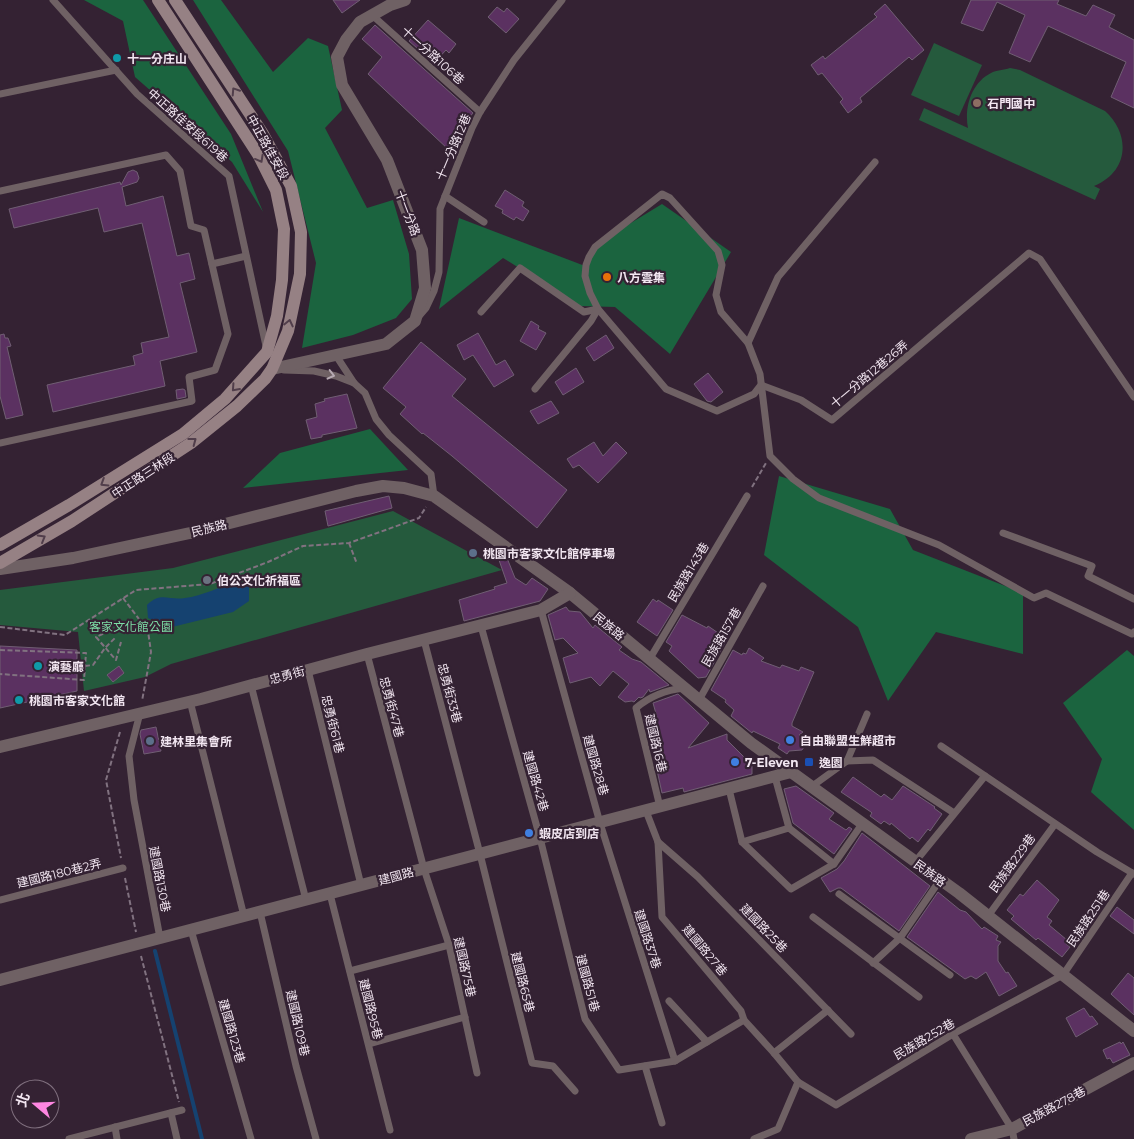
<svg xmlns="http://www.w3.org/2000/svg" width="1134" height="1139" font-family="Montserrat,'Noto Sans TC',sans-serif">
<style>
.green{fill:#255a3d}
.forest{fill:#1b643f}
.water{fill:#154270}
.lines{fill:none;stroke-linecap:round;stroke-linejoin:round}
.stream{stroke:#154270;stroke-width:4}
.building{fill:#5b3161;stroke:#705e73}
.path{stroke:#817280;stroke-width:2;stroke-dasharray:5 2.5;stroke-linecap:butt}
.lane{stroke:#6f6164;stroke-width:7}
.street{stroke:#6f6164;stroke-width:12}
.secondary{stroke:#968184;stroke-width:12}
.oneway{stroke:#513e4b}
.oneway2{stroke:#b7aab2}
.culture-dot{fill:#0f9aa8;stroke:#342233;stroke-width:2}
.education-dot{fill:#8d6e63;stroke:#342233;stroke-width:2}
.food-dot{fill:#e8710a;stroke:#342233;stroke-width:2}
.service-dot{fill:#5c6f8a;stroke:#342233;stroke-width:2}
.worship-dot{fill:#6b7280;stroke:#342233;stroke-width:2}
.shop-dot{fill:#3f7fe0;stroke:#342233;stroke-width:2}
.transit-dot{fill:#1a4fb4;stroke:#342233;stroke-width:2}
.labels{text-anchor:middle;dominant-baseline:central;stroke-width:4.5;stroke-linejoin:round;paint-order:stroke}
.street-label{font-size:12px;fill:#f2e6f1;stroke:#342233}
.poi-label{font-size:12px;font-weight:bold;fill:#f2e6f1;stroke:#342233;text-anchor:start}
.park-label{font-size:12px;fill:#7ddea6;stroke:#342233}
</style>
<rect width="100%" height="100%" fill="#342233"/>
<g class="green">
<path d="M934 43 982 65 959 116 911 95Z"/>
<path d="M1010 68 1020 70 1105 111C1131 134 1129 172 1094 186L1100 189 1095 200 919 120 924 108 968 128C964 108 971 83 991 73 996 70 1004 70 1010 68Z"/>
<path d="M393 511 502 570 171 664 145 677 84 691 78 632 0 625V590L173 568Z"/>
</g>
<g class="forest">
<path d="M84 0H143L231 134 263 212 232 162 135 77 123 21Z"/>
<path d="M193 0H221L273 72 308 38 328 46 342 110 325 128 367 208 393 200 409 254 412 299 396 318 353 335 302 348 316 263 288 151Z"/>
<path d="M662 204 731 252 670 354 615 307 580 306 503 258 439 309 459 218 585 266 598 243Z"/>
<path d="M370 429 408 470 243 488 280 453Z"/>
<path d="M779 476 890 509 913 550 1023 593V654L936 632 888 701 858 627 764 555Z"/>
<path d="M1127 650 1134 656V830L1091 792 1102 759 1063 703Z"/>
</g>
<path class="water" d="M238 581 249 585V601L233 612 168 628 148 618 147 605C161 591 169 601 185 598 202 596 222 586 238 581Z"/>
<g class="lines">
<path class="stream" d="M155 951 202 1139"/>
</g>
<g class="building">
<path d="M333 0H360L342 13Z"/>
<path d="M971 0H1059L1057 4 1086 16 1093 5 1115 15 1109 27 1134 40V108L1111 97 1126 62 1048 26 1030 62 1009 53 1025 15 997 2 983 31 961 23Z"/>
<path d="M885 4 924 50 912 60 909 57 860 98 862 102 848 113 840 102 843 99 822 73 818 75 811 65 823 56 825 59 877 17 874 14Z"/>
<path d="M497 7 504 12 507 8 519 19 506 33 488 17Z"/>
<path d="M428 20 456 44 449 53 446 50 434 63 409 41Z"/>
<path d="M375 25 473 113 458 131 463 136 449 150 368 74 382 57 362 39Z"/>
<path d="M133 170 137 172 139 178 137 182 122 187 126 206 163 196 177 256 189 253 195 279 180 283 197 352 160 361 165 386 53 412 47 385 135 365 133 356 143 353 141 343 169 337 142 223 104 232 98 208 14 228 9 209 120 182 121 185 128 172Z"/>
<path d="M505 190 524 202 522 206 529 211 523 221 516 217 514 220 502 213 503 210 495 206Z"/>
<path d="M531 321 539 326 538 329 546 333 536 350 520 341Z"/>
<path d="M478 333 496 365 505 360 514 375 494 387 473 355 464 360 457 345Z"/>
<path d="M4 334 5 338H8L11 346 7 347 23 415 6 419 0 396V335Z"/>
<path d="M606 335 614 348 594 361 586 348Z"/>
<path d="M421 342 466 379 452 396 567 490 537 528 452 456 423 433 422 434 400 414 406 407 383 388Z"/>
<path d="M576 368 584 382 563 395 555 382Z"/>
<path d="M708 373 723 392 711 402 707 401 694 384Z"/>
<path d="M183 389 185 390 186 397 177 399 176 390Z"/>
<path d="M347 394 357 428 322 435V437L311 439 306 420 317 417 315 404 325 401 324 399Z"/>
<path d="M551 401 559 413 538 424 530 411Z"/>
<path d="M594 442 603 456 616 442 627 453 598 483 579 465 573 468 567 459Z"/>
<path d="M389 496 392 508 328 526 325 511Z"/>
<path d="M507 558 515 578 526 585 532 578 548 589 540 601 464 621 459 600 495 589 494 587 507 583 499 560Z"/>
<path d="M653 599 657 602 658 600 673 610 657 636 637 622Z"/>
<path d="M566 607 569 611 580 612 593 628 595 625 622 647 619 650 632 659 641 662 669 685 650 692 649 689 643 697 640 698 639 697 634 702 632 701 625 702 618 697 629 684 613 671 600 686 591 677 570 683 563 658 578 653 563 638 555 640 548 615Z"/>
<path d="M682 615 707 628 708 626 727 639 706 677 698 678 669 651 672 646 666 642Z"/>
<path d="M0 646 77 650V691L0 708Z"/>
<path d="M749 648 764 658 761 661 780 668 782 665 799 671 801 667 814 672 792 723V726L803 732 799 735 809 739 802 750 789 751 787 754 778 748 780 744 753 731 752 733 731 716 734 710 725 702 726 700 711 690 733 650 742 655 743 653 746 654Z"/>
<path d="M119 666 124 673 113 682 107 675Z"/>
<path d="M678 694 709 723 688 748 727 734V740L752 765V774L684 792 683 788 662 793 657 770 663 768 654 733 648 734 644 720 657 717 653 703Z"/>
<path d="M156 727 161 751 144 754 140 734 141 730Z"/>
<path d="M853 777 881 797 884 794 892 800 903 786 935 807 934 808 942 814 930 831 928 829 918 842 912 837 910 839 891 823 890 825 884 821 881 824 870 816 872 813 871 812 841 792Z"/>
<path d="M796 786 834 813 829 819 846 830 849 827 852 829 834 854 793 823 784 789Z"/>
<path d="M862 833 930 886 899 931 841 888H838L830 892 821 878 837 869 844 861Z"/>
<path d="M1037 880 1059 900 1047 917 1052 921 1049 925 1067 940 1065 943 1070 947 1062 957 1038 938 1036 940 1011 919 1014 916 1007 910 1020 894 1023 896Z"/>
<path d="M938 892 960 910 966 912 982 929 984 927 998 936 996 940 1001 942 998 946V961L1006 973 1008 972 1017 986 999 996 986 972 976 979 971 976 965 979 907 937Z"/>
<path d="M1117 907 1134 920V934L1110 916Z"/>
<path d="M1128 973 1134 978V1015L1111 994Z"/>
<path d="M1084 1008 1090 1017 1092 1016 1098 1024 1076 1037 1066 1018Z"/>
<path d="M1120 1042 1121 1044 1123 1042 1130 1055 1113 1063 1110 1058 1107 1059 1103 1050Z"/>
</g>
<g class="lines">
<g class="path">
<path d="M752 487 766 463"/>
<path d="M349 543 357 564"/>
<path d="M123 598 148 631 151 652 142 701"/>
<path d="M0 627 65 635 136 590 210 584 268 562 303 546 349 543 419 518 426 507"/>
<path d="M110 631 96 637 116 660 121 642"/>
<path d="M0 650 86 653 84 680 0 674"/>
<path d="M85 666 93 665 105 648 116 637"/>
<path d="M120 732 106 780 121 858"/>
<path d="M125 878 136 932"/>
<path d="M141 956 179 1102"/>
</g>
<g class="lane">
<path d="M53 0 137 94 229 176 266 346"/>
<path d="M372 15 480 112"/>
<path d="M0 94 116 70"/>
<path d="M0 191 166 155 180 171 191 226 204 230 228 334 215 370 189 377 192 401 0 443"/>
<path d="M445 196 484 222"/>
<path d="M212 264 246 256"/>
<path d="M481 312 520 268 584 312 598 309 666 389 717 411 754 394 761 385 801 400 832 420 1029 253 1040 259 1134 397"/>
<path d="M420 315 426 308 434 291 439 272 440 209 472 128 480 112 514 60 562 0"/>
<path d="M748 343 778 277 875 162"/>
<path d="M335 354 354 383 365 393 376 419 389 435 431 474 434 496"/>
<path d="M284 370 314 371 336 376 354 383"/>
<path d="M535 389 591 321 598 309 590 293 585 276 586 265 589 257 595 247 662 194 670 198 718 251 722 265 716 295 721 312 748 343 760 374 770 456 793 479 819 498 939 545 1034 598 1046 593 1132 634 1134 632"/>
<path d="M1003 533 1092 566 1088 576 1134 599"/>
<path d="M541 610 600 823 675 1061"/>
<path d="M481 626 540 838 585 1019 619 1070 675 1061 744 1020"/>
<path d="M424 640 480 854 532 1063 553 1066 575 1091"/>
<path d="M367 654 424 869 449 945 477 1073"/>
<path d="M649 660 747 496"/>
<path d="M308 670 361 885"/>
<path d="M251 685 306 900"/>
<path d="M699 700 763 586"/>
<path d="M190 701 244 916"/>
<path d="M140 713 129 756 134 800 160 938"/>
<path d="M941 746 1097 852 1134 874"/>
<path d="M847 761 873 760 954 813"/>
<path d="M775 777 789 828"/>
<path d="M811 787 847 761 867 714"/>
<path d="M729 789 742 842 791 889 834 864 862 824"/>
<path d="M660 807 636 708C650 696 666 690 684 688"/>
<path d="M646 811 658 842 662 917 741 1011 744 1020 774 1053 798 1082 836 1105 953 1034 1063 975 1132 873"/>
<path d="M658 842 698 877 851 1034"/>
<path d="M742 842 789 828 834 864"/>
<path d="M915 862 985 776"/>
<path d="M330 894 390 1130"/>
<path d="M839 894 950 975"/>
<path d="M0 900 123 868"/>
<path d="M260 912 296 1066 316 1139"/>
<path d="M988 916 1055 824"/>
<path d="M813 917 919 997"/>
<path d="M191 930 251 1139"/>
<path d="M873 963 900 938 940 880"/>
<path d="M350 971 449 945"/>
<path d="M669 1001 707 1042"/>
<path d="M953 1034 1012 1129 1014 1139"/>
<path d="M369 1044 465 1017"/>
<path d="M774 1053 828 1010"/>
<path d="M645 1066 662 1123"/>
<path d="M171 1113 177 1139"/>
<path d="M115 1127 117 1139"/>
<path d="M69 1139 182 1110"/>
<path d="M754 1139 778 1129 798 1082"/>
</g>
<g class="street">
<path d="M272 369 386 344 415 321 425 288 422 250 387 160 342 85 337 57 346 40 360 22 390 5 405 0"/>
<path d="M0 569 73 558 190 533 356 491 383 486 404 488 434 496 570 593 751 743 959 893 1134 1031"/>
<path d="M0 747 201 699 367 654 541 610 570 593"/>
<path d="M0 980 791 772"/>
<path d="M971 1139 1012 1129 1134 1063"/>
</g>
<g class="secondary">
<path d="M0 545 69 505 183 434 225 399 267 352 277 316 282 280 284 229 276 190 259 156 158 0"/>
<path d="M0 563 72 521 191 443 237 406 265 379 272 369 288 331 300 274 301 232 291 186 263 134 175 0"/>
</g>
</g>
<defs><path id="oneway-chevron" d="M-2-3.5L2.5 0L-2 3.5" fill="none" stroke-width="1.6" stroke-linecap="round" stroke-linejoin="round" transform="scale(1.25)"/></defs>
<g class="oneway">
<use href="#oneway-chevron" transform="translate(235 91) rotate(-123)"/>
<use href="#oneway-chevron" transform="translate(260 159) rotate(61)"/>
<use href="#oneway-chevron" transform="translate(289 323) rotate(-77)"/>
<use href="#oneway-chevron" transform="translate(235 388) rotate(132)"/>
<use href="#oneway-chevron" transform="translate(193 441) rotate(-37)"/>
<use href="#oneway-chevron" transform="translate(104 483) rotate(148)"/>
<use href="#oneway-chevron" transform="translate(42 538) rotate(-30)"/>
</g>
<use class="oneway2" href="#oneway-chevron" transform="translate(331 375) rotate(14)"/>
<g class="culture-dot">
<circle cx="117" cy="58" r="5"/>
<circle cx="38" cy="666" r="5"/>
<circle cx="19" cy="700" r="5"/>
</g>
<circle class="education-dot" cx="977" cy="103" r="5"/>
<circle class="food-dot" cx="607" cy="277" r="5"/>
<g class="service-dot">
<circle cx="473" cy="553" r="5"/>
<circle cx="150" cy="741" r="5"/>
</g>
<circle class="worship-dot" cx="207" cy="580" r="5"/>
<g class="shop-dot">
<circle cx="790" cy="740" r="5"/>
<circle cx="735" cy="762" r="5"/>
<circle cx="529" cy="833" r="5"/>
</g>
<rect class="transit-dot" x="804" y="757" width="10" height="10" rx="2.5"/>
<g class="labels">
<g class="street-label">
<text transform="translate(433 55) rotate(42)">十一分路106巷</text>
<text transform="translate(188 125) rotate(42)">中正路佳安段619巷</text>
<text transform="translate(268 147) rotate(61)">中正路佳安段</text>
<text transform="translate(453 147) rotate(-67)">十一分路12巷</text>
<text transform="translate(408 213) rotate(69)">十一分路</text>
<text transform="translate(869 374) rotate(-40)">十一分路12巷26弄</text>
<text transform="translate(143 475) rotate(-33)">中正路三林段</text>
<text transform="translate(209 528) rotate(-14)">民族路</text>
<text transform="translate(688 572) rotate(-59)">民族路143巷</text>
<text transform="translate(609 626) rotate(40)">民族路</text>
<text transform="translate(721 637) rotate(-60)">民族路157巷</text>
<text transform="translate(287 675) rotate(-15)">忠勇街</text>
<text transform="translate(450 693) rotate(75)">忠勇街33巷</text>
<text transform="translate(392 707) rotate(75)">忠勇街47巷</text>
<text transform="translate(333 724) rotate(76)">忠勇街61巷</text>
<text transform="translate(656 743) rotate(77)">建國路16巷</text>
<text transform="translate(596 765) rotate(74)">建國路28巷</text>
<text transform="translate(536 781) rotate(74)">建國路42巷</text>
<text transform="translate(1012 863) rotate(-54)">民族路229巷</text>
<text transform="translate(59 873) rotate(-14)">建國路180巷2弄</text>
<text transform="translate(930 873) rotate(36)">民族路</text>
<text transform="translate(396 876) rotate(-15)">建國路</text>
<text transform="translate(160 879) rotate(79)">建國路130巷</text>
<text transform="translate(1088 918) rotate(-56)">民族路251巷</text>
<text transform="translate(764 928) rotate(46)">建國路25巷</text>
<text transform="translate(648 939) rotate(72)">建國路37巷</text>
<text transform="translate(705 950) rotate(50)">建國路27巷</text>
<text transform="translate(465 967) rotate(77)">建國路75巷</text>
<text transform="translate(523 982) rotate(76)">建國路65巷</text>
<text transform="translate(588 983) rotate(75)">建國路51巷</text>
<text transform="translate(371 1009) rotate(76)">建國路95巷</text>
<text transform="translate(298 1023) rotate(77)">建國路109巷</text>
<text transform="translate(232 1031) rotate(74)">建國路123巷</text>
<text transform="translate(924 1039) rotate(-30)">民族路252巷</text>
<text transform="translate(1054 1106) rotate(-28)">民族路278巷</text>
</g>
<g class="poi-label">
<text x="127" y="58">十一分庄山</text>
<text x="987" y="103">石門國中</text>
<text x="617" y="277">八方雲集</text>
<text x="483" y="553">桃園市客家文化館停車場</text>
<text x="217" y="580">伯公文化祈福區</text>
<text x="48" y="666">演藝廳</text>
<text x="29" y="700">桃園市客家文化館</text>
<text x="800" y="740">自由聯盟生鮮超市</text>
<text x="160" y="741">建林里集會所</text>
<text x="745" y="762">7-Eleven</text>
<text x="819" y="762">逸園</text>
<text x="539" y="833">蝦皮店到店</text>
</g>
<g class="park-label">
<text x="131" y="626">客家文化館公園</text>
</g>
</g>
<g transform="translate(35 1104) rotate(289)"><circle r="24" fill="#342233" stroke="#80707f"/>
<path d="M0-4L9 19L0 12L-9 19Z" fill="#fe86e1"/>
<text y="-8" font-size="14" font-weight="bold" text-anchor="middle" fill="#f2e6f1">北</text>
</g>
</svg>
